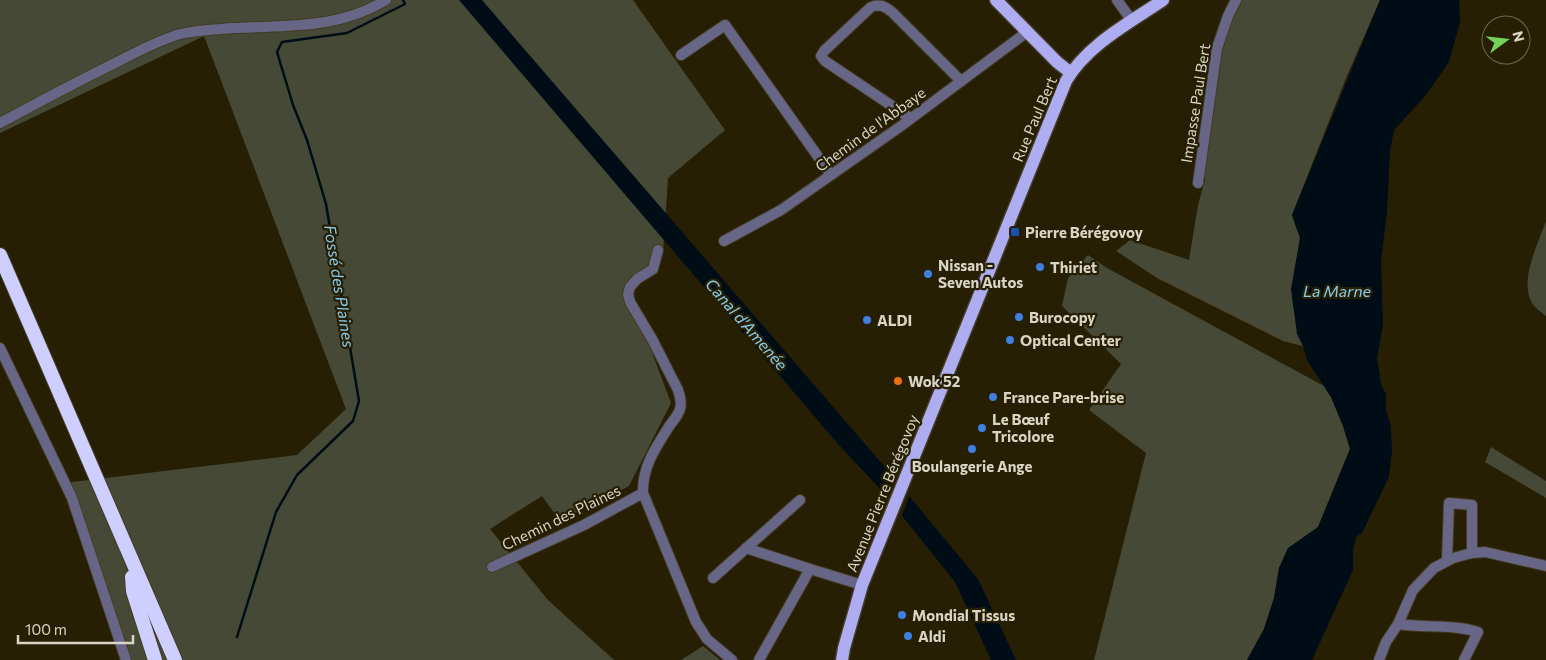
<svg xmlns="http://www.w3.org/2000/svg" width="1546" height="660" font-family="Commissioner,sans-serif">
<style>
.green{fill:#464935}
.water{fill:#000d16}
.pier{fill:#271f04}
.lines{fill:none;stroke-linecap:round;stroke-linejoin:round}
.stream{stroke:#000d16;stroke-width:2.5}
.minor-casing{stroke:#433c23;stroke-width:12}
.major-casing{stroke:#433c23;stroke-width:15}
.highway-casing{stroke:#433c23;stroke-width:16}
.minor{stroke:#676687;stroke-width:10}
.major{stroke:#afadf1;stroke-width:12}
.highway{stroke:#ceceff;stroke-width:14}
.transit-dot{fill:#1a4fb4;stroke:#271f04;stroke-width:2}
.shop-dot{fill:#3f7fe0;stroke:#271f04;stroke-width:2}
.food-dot{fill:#e8710a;stroke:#271f04;stroke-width:2}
.labels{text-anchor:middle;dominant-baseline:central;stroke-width:4.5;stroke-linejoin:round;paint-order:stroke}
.street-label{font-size:15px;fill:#d9d5c5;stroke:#271f04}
.poi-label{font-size:15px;font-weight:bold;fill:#d9d5c5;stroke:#271f04;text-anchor:start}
.water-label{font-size:16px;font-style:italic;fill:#87cbed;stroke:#271f04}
</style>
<rect width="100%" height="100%" fill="#271f04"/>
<g class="green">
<path d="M0 0H633L725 130 668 178 663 254 629 291 671 403 629 486 560 521 542 496 490 529 548 600 614 660H123L64 483 297 455 346 409 204 36 0 133Z"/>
<path d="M1240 0H1380L1346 78 1292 215 1300 238 1292 289 1293 305 1303 346 1283 341 1157 278 1116 251 1130 240 1189 260 1198 205 1205 180V160L1221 47Z"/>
<path d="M1546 221V316C1542 313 1537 309 1534 306 1517 284 1538 244 1546 221Z"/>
<path d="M1088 255 1107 268 1324 386 1331 397 1343 426 1350 449 1318 527 1288 549 1279 568 1274 598 1264 629 1247 660H1094L1146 453 1089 410 1121 364 1062 306 1068 278Z"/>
<path d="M1491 447 1546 481V498L1485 462Z"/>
<path d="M703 646 720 660H681Z"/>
</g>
<g class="water">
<path d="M459 0H482L890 473 978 579 1016 660H991L955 582 883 492 838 444Z"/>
<path d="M1380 0H1459L1460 22 1449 62 1426 95 1394 130 1390 151 1387 212 1381 261 1383 324 1377 359 1381 384 1386 394V410L1391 426 1392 452 1389 477 1362 533 1356 537 1353 551V570L1312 660H1247L1264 629 1274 598 1279 568 1288 548 1318 527 1350 449 1343 426 1331 397 1307 360 1303 346 1297 334 1291 289 1300 238 1292 215Z"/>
</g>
<path class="pier" d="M896 476 910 494 901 518 886 500Z"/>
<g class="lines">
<path class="stream" d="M237 637 276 512 297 475 353 421 359 401 326 204 307 140 293 105 277 52 282 42 347 33 405 4 403 0"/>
<g class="minor-casing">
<g id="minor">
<path d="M1117 0 1132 21"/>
<path d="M681 55 725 25 831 175"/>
<path d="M910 118 825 61 821 56 824 51 871 7C880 3 886 7 893 13L961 81"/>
<path d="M0 123C37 103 73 84 111 65 133 54 156 41 180 34 193 31 207 30 221 29 279 24 334 32 386 0"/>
<path d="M1198 183 1217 48 1228 16 1236 0"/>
<path d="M724 241 781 210 901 126 1027 32"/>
<path d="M658 250 653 269 637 279 630 287 628 294 630 302 652 339 678 390C680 396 682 403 680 409 679 414 673 421 670 425 656 447 642 467 643 493L696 622 707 639 732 660"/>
<path d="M0 348 72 498 126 660"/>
<path d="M746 548 810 569 759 660"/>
<path d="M1447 561 1449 503 1472 505V553"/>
<path d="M492 567 584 525 643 493"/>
<path d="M810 569 862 585"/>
<path d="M713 578 800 500"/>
<path d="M1398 624C1424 628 1452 624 1478 632L1464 660"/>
<path d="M1379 660 1386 642 1398 624 1413 590 1434 568 1453 558 1472 553 1485 552 1546 566"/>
</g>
</g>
<g class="major-casing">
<g id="major">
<path d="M996 0 1057 62 1071 73"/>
<path d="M842 660 844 648 862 585 1066 81C1087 45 1129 23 1163 0"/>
</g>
</g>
<g class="highway-casing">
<g id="highway">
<path d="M0 255 175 660"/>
<path d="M132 577 133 591 155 660"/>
</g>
</g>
<use href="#minor" class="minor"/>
<use href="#major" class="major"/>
<use href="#highway" class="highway"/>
</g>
<rect class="transit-dot" x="1010" y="227" width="10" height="10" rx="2.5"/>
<g class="shop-dot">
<circle cx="1040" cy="267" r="5"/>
<circle cx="928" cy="274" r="5"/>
<circle cx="1019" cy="317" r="5"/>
<circle cx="867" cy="320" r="5"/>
<circle cx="1010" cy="340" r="5"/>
<circle cx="993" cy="397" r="5"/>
<circle cx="982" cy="428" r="5"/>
<circle cx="972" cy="449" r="5"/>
<circle cx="902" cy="615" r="5"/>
<circle cx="908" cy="636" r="5"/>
</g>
<circle class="food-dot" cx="898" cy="381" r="5"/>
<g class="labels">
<g class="street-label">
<text transform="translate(1195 103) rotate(-81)">Impasse Paul Bert</text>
<text transform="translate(1034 119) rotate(-67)">Rue Paul Bert</text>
<text transform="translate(870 129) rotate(-36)">Chemin de l'Abbaye</text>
<text transform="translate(882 493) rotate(-68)">Avenue Pierre Bérégovoy</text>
<text transform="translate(561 517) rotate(-26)">Chemin des Plaines</text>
</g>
<g class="poi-label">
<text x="1025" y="232">Pierre Bérégovoy</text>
<text x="938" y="265">Nissan -<tspan x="938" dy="17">Seven Autos</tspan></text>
<text x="1050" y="267">Thiriet</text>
<text x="1029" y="317">Burocopy</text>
<text x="877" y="320">ALDI</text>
<text x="1020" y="340">Optical Center</text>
<text x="908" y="381">Wok 52</text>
<text x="1003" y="397">France Pare-brise</text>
<text x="992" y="419">Le Bœuf<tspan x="992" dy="17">Tricolore</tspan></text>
<text x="972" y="466" text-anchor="middle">Boulangerie Ange</text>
<text x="912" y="615">Mondial Tissus</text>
<text x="918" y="636">Aldi</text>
</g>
<g class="water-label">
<text transform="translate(340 286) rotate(81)">Fossé des Plaines</text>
<text x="1337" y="290">La Marne</text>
<text transform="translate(747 324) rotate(49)">Canal d'Amenée</text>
</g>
</g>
<g transform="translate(1506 40) rotate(75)"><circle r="24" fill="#271f04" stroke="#6e6851"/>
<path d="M0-4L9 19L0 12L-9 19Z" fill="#74d25c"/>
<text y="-8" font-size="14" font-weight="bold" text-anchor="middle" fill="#d9d5c5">N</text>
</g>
<path d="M18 635v8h115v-8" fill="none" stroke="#d9d5c5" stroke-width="2.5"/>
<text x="25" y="635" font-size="15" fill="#d9d5c5" stroke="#271f04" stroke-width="4" paint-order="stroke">100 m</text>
</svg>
